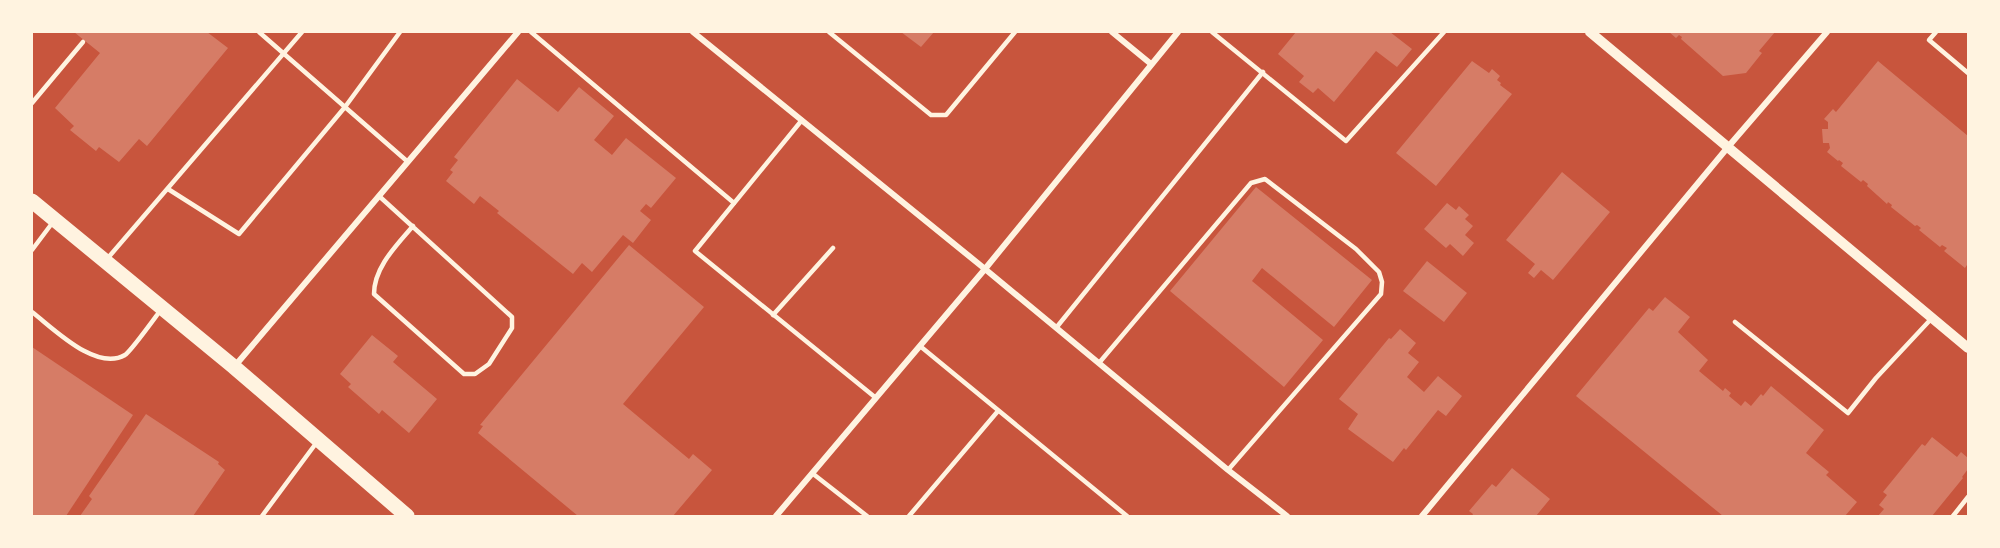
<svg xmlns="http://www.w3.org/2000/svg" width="2000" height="548" font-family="Inter,sans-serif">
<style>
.building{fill:#d67c66}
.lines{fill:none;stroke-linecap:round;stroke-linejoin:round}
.service{stroke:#fff3e0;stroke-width:4.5}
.minor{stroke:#fff3e0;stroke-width:6}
.tertiary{stroke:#fff3e0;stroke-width:10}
.primary{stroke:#fff3e0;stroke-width:15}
</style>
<rect width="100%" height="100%" fill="#c8553d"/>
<g class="building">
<path d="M74 32H207L228 48 147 146 139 139 119 162 99 147 96 151 70 130 74 126 55 108 100 53Z"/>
<path d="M901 32H934L921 47Z"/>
<path d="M1296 32H1390L1412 49 1397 67 1376 51 1334 102 1318 88 1313 93 1299 82 1304 76 1278 54Z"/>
<path d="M1669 32H1775L1759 51 1762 53 1746 73 1723 76 1681 39 1682 37 1679 35 1676 38Z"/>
<path d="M1472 61 1489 73 1492 69 1500 76 1497 80 1501 83 1500 85 1512 94 1436 186 1396 153Z"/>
<path d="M1878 61 1968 136V267L1967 265 1965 268 1944 251 1947 248 1942 245 1940 247 1919 230 1921 228 1917 225 1915 226 1891 207 1892 205 1888 202 1887 204 1867 186 1868 184 1863 180 1861 182 1841 166 1843 163 1839 160 1838 161 1827 152 1830 148 1829 143H1823L1822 129H1828V122L1824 119 1833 109 1836 112Z"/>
<path d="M517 79 558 112 579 87 614 116 594 140 612 155 626 138 676 178 651 208 646 204 640 211 651 220 633 243 623 235 592 272 582 263 573 274 497 213 499 211 480 196 474 204 446 181 453 172 450 170 458 160 454 157Z"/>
<path d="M1562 172 1610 212 1553 280 1541 270 1534 278 1528 273 1535 264 1506 240Z"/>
<path d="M1256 187 1372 280 1334 327 1262 268 1252 281 1323 340 1284 387 1170 291Z"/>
<path d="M1447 203 1456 210 1459 206 1469 215 1465 219 1473 226 1465 235 1474 243 1463 256 1450 244 1446 248 1424 229Z"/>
<path d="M629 245 704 307 623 404 689 459 693 454 712 470 673 516H578L478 433 483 426 480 425Z"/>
<path d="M1427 261 1467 293 1444 322 1403 291Z"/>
<path d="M1665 297 1690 317 1678 332 1708 360 1699 371 1723 391 1725 388 1731 393 1729 396 1741 406 1745 401 1751 406 1761 394 1763 396 1771 386 1824 430 1806 453 1829 472 1826 475 1857 502 1845 516H1723L1576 396 1649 308 1653 311Z"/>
<path d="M1400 329 1416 343 1408 353 1419 362 1407 377 1424 392 1438 376 1462 396 1446 416 1438 410 1406 450 1404 448 1393 462 1348 429 1358 414 1339 399 1389 338 1391 339Z"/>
<path d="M372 335 398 356 393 362 437 399 409 433 382 410 379 414 348 387 351 384 340 374Z"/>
<path d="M32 347 133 415 66 516H32Z"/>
<path d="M146 414 219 462 218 464 225 470 193 516H80L92 499 89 496Z"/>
<path d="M1932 437 1957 457 1961 452 1968 458V469L1962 477 1963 478 1932 516H1878L1884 509 1879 505 1887 495 1883 492 1922 444 1925 446Z"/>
<path d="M1512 468 1550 499 1536 516H1472L1473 514 1469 511 1492 484 1496 487Z"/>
</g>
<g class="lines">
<g class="service">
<path d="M259 32 408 162"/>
<path d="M531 32 734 203"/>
<path d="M829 32 931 115H946L1015 32"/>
<path d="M1212 32 1346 141 1444 32"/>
<path d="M1936 32 1929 40 1968 73"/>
<path d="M32 103 83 42"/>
<path d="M802 120 695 251 876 398"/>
<path d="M168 189 239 234 345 107 400 32"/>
<path d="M379 196 512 317V328L489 364 475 374H464L374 294C374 267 397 245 413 226"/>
<path d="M32 250 53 222"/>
<path d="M107 259 302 32"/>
<path d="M32 312C53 328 96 372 125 355 131 351 154 319 160 311"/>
<path d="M773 315 833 248"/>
<path d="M1735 322 1848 413 1876 378 1932 318"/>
<path d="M1056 328 1263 72"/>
<path d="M920 346 1127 516"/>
<path d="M1099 363 1251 183 1265 179 1356 249 1379 272 1382 282 1381 294 1228 470"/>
<path d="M812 473 867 516"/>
<path d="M262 516 317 442"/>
<path d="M909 516 998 411"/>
<path d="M1953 516 1968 497"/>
</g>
<g class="minor">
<path d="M693 32 985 269 1228 470 1287 516"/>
<path d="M1112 32 1151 64"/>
<path d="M234 367 518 32"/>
<path d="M776 516 985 269 1178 32"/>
<path d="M1422 516 1728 147 1827 32"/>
</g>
<path class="tertiary" d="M1590 32 1968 348"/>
<path class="primary" d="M32 201 234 367 407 516"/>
</g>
<rect width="2000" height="548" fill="none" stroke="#fff3e0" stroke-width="66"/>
</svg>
